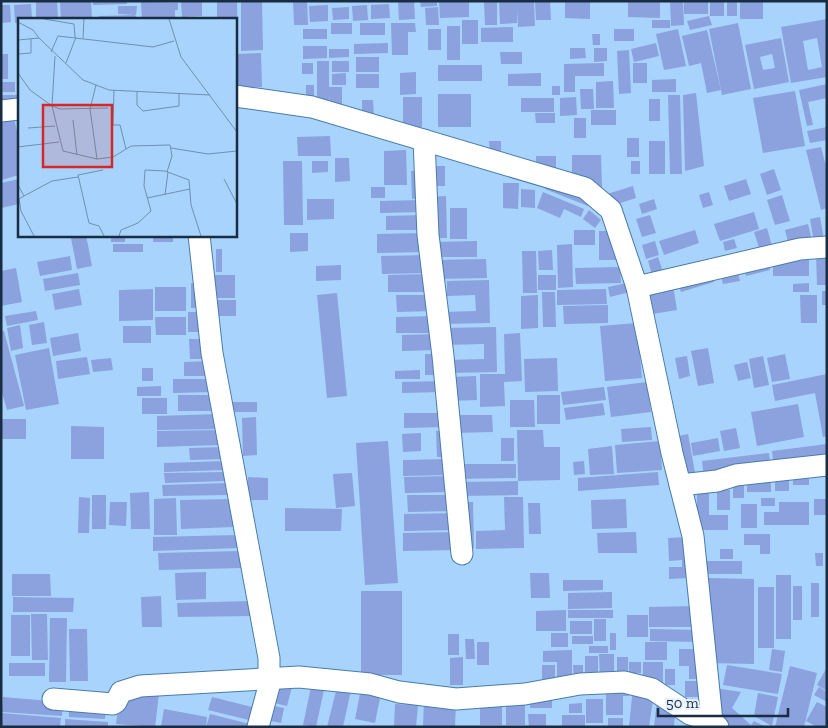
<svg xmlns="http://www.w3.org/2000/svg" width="828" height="728" font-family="'Zilla Slab',serif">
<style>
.building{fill:#8ba2de;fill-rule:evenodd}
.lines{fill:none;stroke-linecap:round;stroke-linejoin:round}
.minor-casing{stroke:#487caa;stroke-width:23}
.minor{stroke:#fff;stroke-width:21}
.inset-road{fill:none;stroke:#6e91b1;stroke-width:1}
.view{fill:#d62828;fill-opacity:0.15;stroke:#d62828;stroke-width:2.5}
.inset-edge{fill:none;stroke:#182d41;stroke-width:2.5}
</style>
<rect width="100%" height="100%" fill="#a8d3fc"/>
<g class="building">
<path d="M36 1H57L58 19H36Z"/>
<path d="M91 1 92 19H61L60 2Z"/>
<path d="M93 1H127V4L93 5Z"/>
<path d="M181 1H202V16L182 17Z"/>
<path d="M217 1H237L238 50H235V19H217Z"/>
<path d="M241 1H262L263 50 241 51Z"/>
<path d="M293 1H307L308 25H294Z"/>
<path d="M398 1H414L415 19 399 20Z"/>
<path d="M420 1H437V6L421 7Z"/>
<path d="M439 1H469V17L440 18Z"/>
<path d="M499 1H534L535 26 518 27 517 9V23L500 24Z"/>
<path d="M535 1H550L551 20H536Z"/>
<path d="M628 1H660V18L628 17Z"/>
<path d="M670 1H683L684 25 671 26Z"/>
<rect x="684" y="1" width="24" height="13"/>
<rect x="710" y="1" width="14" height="15"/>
<rect x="727" y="1" width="10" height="15"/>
<rect x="740" y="1" width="23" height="18"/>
<path d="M141 2 178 3V10H175V19H142Z"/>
<path d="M484 2H497V25H485Z"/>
<path d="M565 2H590V19L565 18Z"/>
<path d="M31 4 32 19H19V23H15L14 5Z"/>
<path d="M389 4 390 18 371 19V5Z"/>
<path d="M1 5H10L11 22 1 23Z"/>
<path d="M328 5V21L310 22 309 6Z"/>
<path d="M367 5 368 20 353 21 352 6Z"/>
<path d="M118 6H137L136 15 118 14Z"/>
<path d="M349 7V19L333 20 332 8Z"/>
<path d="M438 7 439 25H426L425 8Z"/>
<path d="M135 15 137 19H99V16Z"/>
<path d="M709 16 712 25 690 30 687 21Z"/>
<path d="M827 19V77L791 83 781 27ZM817 38 822 67 808 70 803 41Z"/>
<rect x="462" y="20" width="16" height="24"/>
<rect x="652" y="20" width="18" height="8"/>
<rect x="331" y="23" width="21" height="11"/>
<rect x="360" y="23" width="25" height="12"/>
<path d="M391 23H415L416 32H408V55H392Z"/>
<path d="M738 23 751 89 722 95 709 29Z"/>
<rect x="447" y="26" width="13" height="34"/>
<path d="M513 27V42H481V28Z"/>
<rect x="303" y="29" width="24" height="10"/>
<rect x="428" y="29" width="13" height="21"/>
<rect x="614" y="29" width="20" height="12"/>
<path d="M678 29 686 66 664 70 656 34Z"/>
<path d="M707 30 721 90 707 93 701 63 689 66 682 36Z"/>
<path d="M592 34H600V45H593Z"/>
<path d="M781 38 789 82 754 89 745 45ZM772 54 775 68 763 70 760 57Z"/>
<path d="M388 43V53L354 54V44Z"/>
<path d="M656 43 659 56 634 62 631 49Z"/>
<path d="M303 46H327V58L303 59Z"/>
<path d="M570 48H585L586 58 570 59Z"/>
<path d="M594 48H607V61L594 62Z"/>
<path d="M329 49H349V57L329 58Z"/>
<path d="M629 50 631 93 619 94 617 51Z"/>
<path d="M500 52H522V64H501Z"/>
<path d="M261 53 262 87H235V54Z"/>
<rect x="1" y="54" width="7" height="25"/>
<rect x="356" y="57" width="23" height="15"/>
<path d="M317 61H329V87H342V104L330 105 329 94V105H317Z"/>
<rect x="332" y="61" width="17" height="11"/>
<rect x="302" y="63" width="11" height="11"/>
<path d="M604 63V76H575V92H564V64Z"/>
<rect x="633" y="63" width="14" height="20"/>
<rect x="438" y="65" width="44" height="16"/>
<path d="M416 72V94L400 95V73Z"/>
<path d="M346 73V85H332V74Z"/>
<path d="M541 73V86H508V74Z"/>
<rect x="356" y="74" width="23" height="14"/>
<path d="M676 79V92H652V80Z"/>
<path d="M613 81 614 108H596V82Z"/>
<rect x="1" y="82" width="14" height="10"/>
<path d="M827 84V98L808 102 813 125 807 126 799 90Z"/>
<path d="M306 85H314V102L306 103Z"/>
<rect x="552" y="86" width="8" height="9"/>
<path d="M580 89H593L594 109H581Z"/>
<path d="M795 91 805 146 763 153 753 98Z"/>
<path d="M696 93 704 166 685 171 683 95Z"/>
<rect x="438" y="94" width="33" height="33"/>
<path d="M1 95H19V105L1 106Z"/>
<path d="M668 95H680L682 174H670Z"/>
<rect x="403" y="97" width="19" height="30"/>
<path d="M576 97 577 115 560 116V98Z"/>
<rect x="521" y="98" width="33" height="14"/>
<rect x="649" y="99" width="11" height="22"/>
<path d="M362 100H373L374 116 362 117Z"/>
<rect x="591" y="110" width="25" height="15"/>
<path d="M535 113H555V123H536Z"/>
<path d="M13 115 19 139V175L1 180V120Z"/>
<rect x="574" y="118" width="12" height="20"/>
<path d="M827 127V140L810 143 807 131Z"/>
<path d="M330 136 331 156H298L297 137Z"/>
<rect x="627" y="138" width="12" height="19"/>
<path d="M489 141H501V156H490Z"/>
<rect x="649" y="141" width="16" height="33"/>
<path d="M821 147 827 170V208L821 210 806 150Z"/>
<path d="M406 150 407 185H384V151Z"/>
<path d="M572 155H601L602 187 572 181Z"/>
<rect x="536" y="156" width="20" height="14"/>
<path d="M335 158H349L350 181 335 182Z"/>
<path d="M283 161H302L303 225H284Z"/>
<path d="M312 161H328V172L312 173Z"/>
<rect x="631" y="161" width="9" height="13"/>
<rect x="430" y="166" width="15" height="20"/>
<path d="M774 169 781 190 767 195 760 174Z"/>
<path d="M421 170 422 198 412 199 411 171Z"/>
<path d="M19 179V204L1 208V183Z"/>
<path d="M746 179 751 194 729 201 724 186Z"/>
<path d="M548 180 591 198 588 206 545 189Z"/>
<path d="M503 183H519L518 209 503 208Z"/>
<path d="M633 186 636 198 611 206 607 194Z"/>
<rect x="371" y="187" width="14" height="11"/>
<path d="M521 189 535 190V208L521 207Z"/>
<path d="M543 192 584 209 581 217 564 209 560 218 537 208Z"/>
<path d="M709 192 713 205 703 208 699 195Z"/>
<path d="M782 195 790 221 775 225 767 200Z"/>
<path d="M446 196 447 238H430L429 197Z"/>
<path d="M307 199H334V219L307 220Z"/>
<path d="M654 199 657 209 642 214 639 204Z"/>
<path d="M422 200V212L380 213V201Z"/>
<rect x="450" y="208" width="17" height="31"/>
<path d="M589 210 601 220 595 228 583 219Z"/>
<path d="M754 212 759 229 720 241 714 224Z"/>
<path d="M423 215V230H386V216Z"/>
<path d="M650 215 656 233 642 237 636 219Z"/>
<path d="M820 217 824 240 814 242 810 219Z"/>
<path d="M808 224 812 241 789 246 785 230Z"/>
<path d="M767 228 773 250 761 254 754 232Z"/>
<rect x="574" y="230" width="21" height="15"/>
<path d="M695 230 699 243 664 255 659 241Z"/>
<rect x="599" y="231" width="17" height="29"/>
<path d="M290 233H308V251L290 252Z"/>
<path d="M425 233 426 252 377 253V234Z"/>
<path d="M86 235 92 266 77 269 71 238Z"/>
<rect x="111" y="235" width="14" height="7"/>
<rect x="153" y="235" width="20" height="7"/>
<path d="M734 239 737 248 725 251 723 242Z"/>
<path d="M477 241V257H434V242Z"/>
<path d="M655 241 659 255 646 259 642 245Z"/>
<rect x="113" y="244" width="30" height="8"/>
<path d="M572 244 573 287 558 288 557 245Z"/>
<rect x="216" y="249" width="6" height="23"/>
<path d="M552 250 553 270H539L538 251Z"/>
<path d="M522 251H536L537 293H523Z"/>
<path d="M816 251H827V285H817Z"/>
<path d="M428 255V273L382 274 381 256Z"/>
<path d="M70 256 72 270 40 276 37 262Z"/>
<path d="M658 257 665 278 654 281 648 261Z"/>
<path d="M486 259 487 278 435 279V260Z"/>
<path d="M767 259 770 270 746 276 743 266Z"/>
<rect x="773" y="259" width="36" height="17"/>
<path d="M341 265V280L316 281V266Z"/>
<path d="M620 267 621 283 576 284 575 268Z"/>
<path d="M16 268 22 302 1 306V271Z"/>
<path d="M737 268 740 281 723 284 720 271Z"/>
<path d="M711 272 714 282 681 292 678 282Z"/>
<path d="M78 273 80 285 45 291 43 279Z"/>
<path d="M430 274V292H388V275Z"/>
<rect x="209" y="275" width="26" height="23"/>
<rect x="538" y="275" width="18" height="15"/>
<path d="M489 280 490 323 442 324V312L476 311 475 295 447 296V281Z"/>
<path d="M631 282 634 291 610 297 608 287Z"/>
<rect x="191" y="283" width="10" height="25"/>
<path d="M809 283V292H793V284Z"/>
<path d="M673 285 677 310 647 315 644 289Z"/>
<rect x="155" y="287" width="31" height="24"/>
<path d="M79 289 82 305 55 310 52 294Z"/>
<path d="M153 289V320L119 321V290Z"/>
<path d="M606 289 607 304 557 305V290Z"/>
<rect x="822" y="291" width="5" height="14"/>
<path d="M542 292H555L556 327H543Z"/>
<path d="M337 293 347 396 327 398 317 295Z"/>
<path d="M396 295H433L434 311 397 312Z"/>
<path d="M538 295V328L521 329V296Z"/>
<path d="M800 295H817V323H801Z"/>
<rect x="210" y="300" width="26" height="16"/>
<path d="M608 305V323L564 324 563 306Z"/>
<path d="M36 311 38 320 7 326 5 316Z"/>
<rect x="188" y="312" width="15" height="20"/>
<path d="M436 316V333H396V317Z"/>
<path d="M155 317H186V335H156Z"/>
<path d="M44 322 47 343 32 345 29 325Z"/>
<path d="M637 323 642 378 605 381 600 326Z"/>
<path d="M20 325 23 348 11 351 7 328Z"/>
<rect x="123" y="326" width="28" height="17"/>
<path d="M496 327 497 372 446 373V360L484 359V344L444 345V328Z"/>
<path d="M1 331H4L24 406 7 410 1 389Z"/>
<path d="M78 333 81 351 53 356 50 338Z"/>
<path d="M520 333 522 381 504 382 505 406 480 407V374H505L504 334Z"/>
<path d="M438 334V350L402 351V335Z"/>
<path d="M189 339H206V359H190Z"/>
<path d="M49 348 59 404 26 410 15 355Z"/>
<path d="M708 348 714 383 698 386 691 351Z"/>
<path d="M425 354H440L441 375H425Z"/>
<path d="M785 354 790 379 772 382 767 358Z"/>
<path d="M687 356 690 376 679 379 675 358Z"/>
<path d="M763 356 769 385 754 388 749 359Z"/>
<path d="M87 357 90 374 58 379 56 361Z"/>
<path d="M111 358 113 370 93 372 91 360Z"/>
<path d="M557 358 558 391 525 392 524 359Z"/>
<path d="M211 361V376H184V362Z"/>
<path d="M747 362 751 378 738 381 734 365Z"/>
<rect x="142" y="368" width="11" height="13"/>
<path d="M420 370V379H395V371Z"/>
<path d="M827 374V436L823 437 815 393 775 401 772 385Z"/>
<path d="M476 376 477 400 449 401V377Z"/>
<path d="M173 379H213V392L173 393Z"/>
<path d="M443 381V392L402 393V382Z"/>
<path d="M647 382 651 412 611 417 607 387Z"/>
<path d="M161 386V396H137V387Z"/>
<path d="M604 387 606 400 563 405 561 392Z"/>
<rect x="178" y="395" width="39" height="16"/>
<rect x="537" y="395" width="23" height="29"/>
<rect x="142" y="398" width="25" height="16"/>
<path d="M510 400H534L535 427H510Z"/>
<rect x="229" y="402" width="28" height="10"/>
<path d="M603 403 605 415 566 420 564 408Z"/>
<path d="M798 404 804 437 757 446 751 412Z"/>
<path d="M404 413H446L447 427 404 428Z"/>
<path d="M220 414V429L157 430V416Z"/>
<path d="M455 415H492L493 432 455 433Z"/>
<path d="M256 417 257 455 243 456 242 418Z"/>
<rect x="1" y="419" width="25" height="20"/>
<path d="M71 426 104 427V459H71Z"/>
<path d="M651 427 652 440 622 442 621 429Z"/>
<path d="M736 428 740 448 724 451 720 431Z"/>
<path d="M221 430V445L157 447V431Z"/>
<path d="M449 430 450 457H437L436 431Z"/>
<path d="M517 430H543L544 447H560V480L518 481Z"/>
<path d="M421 433V451L403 452 402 434Z"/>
<path d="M688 434 696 478 682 480 674 437Z"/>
<rect x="501" y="438" width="13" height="23"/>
<path d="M718 438 720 451 693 456 691 443Z"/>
<path d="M388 441 398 583 365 585 356 443Z"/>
<path d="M660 441 662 470 617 473 615 445Z"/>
<path d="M827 444V462L774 468 772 451Z"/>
<path d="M612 446 614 474 590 475 588 449Z"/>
<path d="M225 447V459L190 460 189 448Z"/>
<path d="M769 453 771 470 704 478 702 461Z"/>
<path d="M449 459V475L403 476V460Z"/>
<path d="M226 461V470L164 472V463Z"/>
<path d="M584 461 585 474 574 475 573 462Z"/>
<path d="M457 464H516V478L458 479Z"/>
<path d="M225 472V481L165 483 164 473Z"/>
<path d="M658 472 659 485 578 491V478Z"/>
<path d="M352 473 355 506 336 508 333 474Z"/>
<rect x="793" y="474" width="16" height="11"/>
<path d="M451 476 452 492 405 493 404 477Z"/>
<rect x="775" y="476" width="14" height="15"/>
<path d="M248 477 268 478V500H247Z"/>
<rect x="733" y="478" width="11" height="20"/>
<path d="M747 478 771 479V492H747Z"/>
<path d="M518 481V495L458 496V482Z"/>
<path d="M229 483V495L163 496 162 485Z"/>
<path d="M697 486H709V515H728V530H697Z"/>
<rect x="717" y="490" width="13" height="20"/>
<path d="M149 492 150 529H131L130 493Z"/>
<rect x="92" y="495" width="14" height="34"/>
<path d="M407 495H455L456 511 408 512Z"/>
<path d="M79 497 90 498 89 533H78Z"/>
<path d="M504 497H523L524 548 476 549V531L505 530Z"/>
<path d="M176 498 177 535H154V499Z"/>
<rect x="761" y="498" width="14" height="8"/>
<path d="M233 499 234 527 181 529 180 500Z"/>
<path d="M626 499 627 528 592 529 591 500Z"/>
<rect x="814" y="499" width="13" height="16"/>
<path d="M110 502H127L126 526 109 525Z"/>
<path d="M462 502H473L474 548H463Z"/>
<path d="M779 502H809V525H764V512H779Z"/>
<path d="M528 503H540L541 534H529Z"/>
<rect x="741" y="504" width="16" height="24"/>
<path d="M285 508 342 509 341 531H285Z"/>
<path d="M457 513V530L404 531V514Z"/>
<path d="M458 532V550L403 551V533Z"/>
<path d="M636 532 637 553H598L597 533Z"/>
<path d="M744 534H770V554H760V545H744Z"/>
<path d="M238 535 239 548 153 551V537Z"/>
<path d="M688 537 689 578 669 579V567H682V560L669 561 668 538Z"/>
<rect x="720" y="549" width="13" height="10"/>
<path d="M241 551 242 568 159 570 158 553Z"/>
<path d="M815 553H823V566H816Z"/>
<rect x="707" y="561" width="35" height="13"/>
<path d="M206 572V599L176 600 175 573Z"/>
<path d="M530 573H549L550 598H531Z"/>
<path d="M12 574H50L51 596H12Z"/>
<rect x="776" y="575" width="15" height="64"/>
<path d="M709 578 754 579V664L709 663Z"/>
<path d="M563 580H603V590L563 591Z"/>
<rect x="811" y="583" width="8" height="34"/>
<rect x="793" y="586" width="9" height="34"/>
<rect x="758" y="587" width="16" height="61"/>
<rect x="361" y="591" width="41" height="84"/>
<path d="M612 592V608L568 609V593Z"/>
<path d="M161 596 162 627H142L141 597Z"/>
<path d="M13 597 74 598 73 612H13Z"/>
<path d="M251 601 252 616 178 617 177 603Z"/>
<path d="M695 606 696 627H649V607Z"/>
<path d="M566 610V631H536V611Z"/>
<rect x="568" y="610" width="45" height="8"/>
<path d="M31 614H47L48 660H32Z"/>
<rect x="11" y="615" width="19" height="41"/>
<rect x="627" y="615" width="21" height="22"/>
<path d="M50 618H67L66 682H49Z"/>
<rect x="594" y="619" width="12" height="22"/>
<rect x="570" y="621" width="22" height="13"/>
<path d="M69 629H87L88 681H70Z"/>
<path d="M650 629 699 630 698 642 650 641Z"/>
<rect x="551" y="633" width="17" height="14"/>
<rect x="610" y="633" width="6" height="17"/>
<rect x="448" y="634" width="11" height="21"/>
<rect x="572" y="636" width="21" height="8"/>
<path d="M465 639H474L475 659H466Z"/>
<rect x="477" y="642" width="12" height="23"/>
<rect x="645" y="642" width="22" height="18"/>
<rect x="589" y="646" width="19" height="7"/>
<path d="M679 649H702L703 679H689V666H679Z"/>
<path d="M772 649 785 651 782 672 769 670Z"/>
<path d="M572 650V683H557V662H543V651Z"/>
<path d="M599 654H614V678H600Z"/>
<rect x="585" y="656" width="13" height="21"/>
<path d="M463 657V685H450V658Z"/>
<rect x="617" y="657" width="11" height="14"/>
<rect x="629" y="662" width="12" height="11"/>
<rect x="643" y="662" width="20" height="21"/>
<rect x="9" y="663" width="36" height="13"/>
<rect x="542" y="665" width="13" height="18"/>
<path d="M573 665H583V680H574Z"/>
<path d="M727 665 782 674 778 694 723 685Z"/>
<path d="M790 666 817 673 804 727H775Z"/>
<path d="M827 667V691L817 685Z"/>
<rect x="665" y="669" width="10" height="16"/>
<rect x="685" y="681" width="20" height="16"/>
<path d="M275 683 292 687 287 706 270 702Z"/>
<path d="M606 686H628L629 696H623V715H606Z"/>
<path d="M311 687 324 690 316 727 303 725Z"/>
<path d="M337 687 351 690 343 727H327Z"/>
<path d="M633 687 654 693 649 727H629Z"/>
<path d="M819 687 827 692V702L814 695Z"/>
<path d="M715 688 741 692 732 708 751 725 754 721 766 727H729L715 714Z"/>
<path d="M361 689 381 693 375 723 355 719Z"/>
<path d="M127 690 159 694 155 727 116 724 119 700Z"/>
<path d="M758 693 778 697 772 726 754 716Z"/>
<rect x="530" y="696" width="22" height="12"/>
<path d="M3 697 63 702 62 716 2 712Z"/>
<path d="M212 697 256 708 253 721 208 710Z"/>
<rect x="586" y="699" width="17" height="24"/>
<path d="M657 700 675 712 674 727H654Z"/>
<path d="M424 701 456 702 455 727H423Z"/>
<path d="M525 701V725H506V702Z"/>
<path d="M817 702 827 707V727H817L806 721Z"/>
<rect x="480" y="703" width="22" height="22"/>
<path d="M582 703V713H569V704Z"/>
<path d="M395 704 418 705 416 727H394Z"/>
<path d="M69 705 106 707 105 719 69 717Z"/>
<path d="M269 705 284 708 281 723 266 720Z"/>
<path d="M164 709 207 717 206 727H161Z"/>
<path d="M1 713 61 718 60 727H1Z"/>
<path d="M210 714 254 725V727H206Z"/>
<path d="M528 714H546V727H529Z"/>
<rect x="562" y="715" width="23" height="12"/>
<rect x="608" y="718" width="15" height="9"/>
<path d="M65 719 108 722V727H65Z"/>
</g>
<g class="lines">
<g class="minor-casing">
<g id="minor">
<path d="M235 96 312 107 585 188 611 210 637 287 672 453 693 536 712 721 718 727"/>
<path d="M1 111 19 109"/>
<path d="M424 140 428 235 443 356 462 554"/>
<path d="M199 235 212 353 269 658V686L258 727"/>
<path d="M637 287 800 249 827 247"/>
<path d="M680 485 717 481 736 475 827 465"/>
<path d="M53 699 113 704 116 702 121 692 140 686 299 677 370 684 399 692 456 699 525 694 580 684 624 682 652 689 690 714 712 721 711 727"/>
</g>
</g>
<use href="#minor" class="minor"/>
</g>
<g transform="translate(18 18)">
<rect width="219" height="219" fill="#a8d3fc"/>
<path class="inset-road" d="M26 1 56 6 57 19M151 1 163 39 219 114M0 4 15 12 21 20M65 20 66 1M0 22 21 20 65 62 91 72 192 77M33 34 40 18 135 29 156 23M0 36 13 35V21M37 38 34 88 42 91 90 90M48 45 58 19M0 55 12 72 34 88 45 133 79 141 95 139 113 128 152 127 154 138 149 154M78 67 72 91 79 141M96 72 95 107H102L108 131M119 74V87L125 93 161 88V76M55 102 59 137M10 110 37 108M0 129 41 124M153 130 190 136 219 133M85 152 60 157 71 205 81 208 86 218M206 161 219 186M0 167 6 178 1 181 3 193 16 218M147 177 150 154M6 178 34 163 60 159M129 180 172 171M101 218 103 212 120 205 133 193 126 168 127 152 147 153 171 162 173 187 183 218"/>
<path class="view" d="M25 87H94V149H25Z"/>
<rect width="219" height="219" class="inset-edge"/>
</g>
<rect width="828" height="728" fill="none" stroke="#182d41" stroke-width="5"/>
<path d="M658 708v8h130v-8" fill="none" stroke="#182d41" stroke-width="2.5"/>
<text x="666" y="708" font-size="15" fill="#182d41" stroke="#e6f0fb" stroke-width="4" paint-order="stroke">50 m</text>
</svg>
